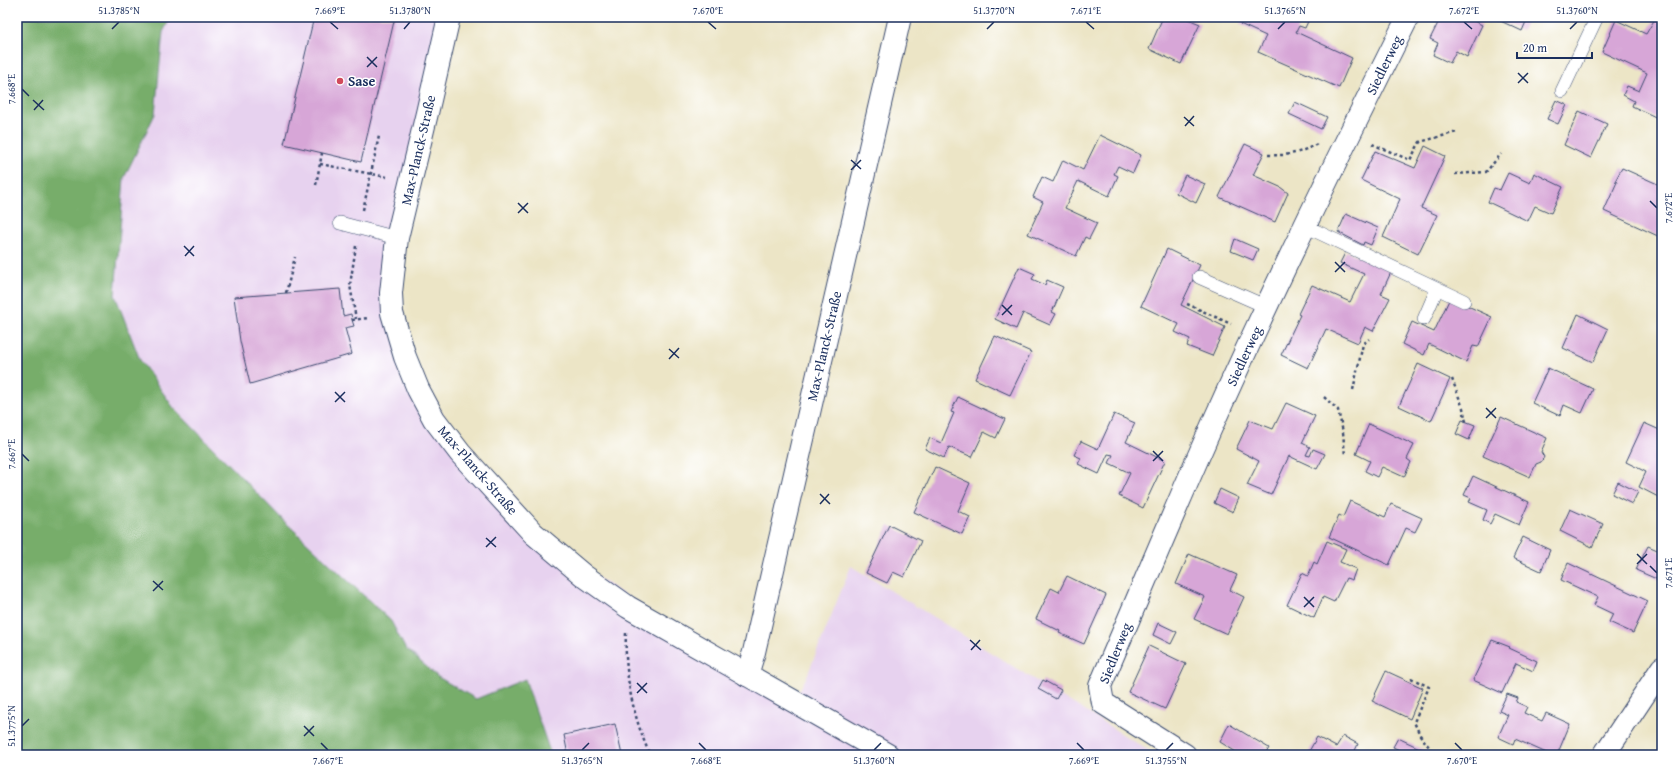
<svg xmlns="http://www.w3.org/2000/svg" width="1679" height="772" font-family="'Gentium Book Plus',serif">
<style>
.built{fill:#e7d2ef}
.forest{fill:#77ad6b;stroke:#496e64}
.building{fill:#d7a6d7}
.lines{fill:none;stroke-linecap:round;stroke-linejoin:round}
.lane-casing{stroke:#3a4a6e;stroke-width:14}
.street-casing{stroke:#3a4a6e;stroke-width:24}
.path{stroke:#3a4a6e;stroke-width:2.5;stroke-dasharray:3 3;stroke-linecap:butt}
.lane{stroke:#fff;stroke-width:13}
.street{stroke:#fff;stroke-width:22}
.ticks{fill:none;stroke:#1b2f5e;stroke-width:1.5}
.poi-dot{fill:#d1495b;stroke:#fff;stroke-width:1.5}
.labels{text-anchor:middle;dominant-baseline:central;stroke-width:3;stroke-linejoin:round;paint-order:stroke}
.street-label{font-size:14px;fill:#1b2f5e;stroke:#fff}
.poi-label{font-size:14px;font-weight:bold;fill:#1b2f5e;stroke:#fff;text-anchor:start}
.neatline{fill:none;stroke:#1b2f5e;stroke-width:1.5}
.ticks-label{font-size:10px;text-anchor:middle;fill:#1b2f5e}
</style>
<rect width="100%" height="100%" fill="#fff"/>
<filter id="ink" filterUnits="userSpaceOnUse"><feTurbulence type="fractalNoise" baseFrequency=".025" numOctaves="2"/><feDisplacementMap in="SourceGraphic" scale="8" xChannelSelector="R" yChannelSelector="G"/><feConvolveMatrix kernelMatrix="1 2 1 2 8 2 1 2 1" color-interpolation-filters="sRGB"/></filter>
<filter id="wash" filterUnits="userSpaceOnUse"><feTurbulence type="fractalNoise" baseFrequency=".012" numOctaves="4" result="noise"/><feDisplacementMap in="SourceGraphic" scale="16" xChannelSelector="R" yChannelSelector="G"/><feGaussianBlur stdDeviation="0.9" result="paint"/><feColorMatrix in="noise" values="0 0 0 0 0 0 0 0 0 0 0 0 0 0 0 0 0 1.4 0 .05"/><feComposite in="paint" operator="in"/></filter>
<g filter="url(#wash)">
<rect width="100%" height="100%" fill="#ece5c6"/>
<path class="built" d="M171 17H444L394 236 401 358 531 534 792 704 807 676 851 566 1156 755H551L525 679 476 699 438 677 405 648 391 621 284 521 173 407 140 360 115 295 124 178 155 114 163 32Z"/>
<path class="forest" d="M17 17H171L163 32 155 114 124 178 115 295 140 360 173 407 284 521 391 621 405 648 438 677 476 699 525 679 551 755H17Z"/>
<g id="blocks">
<g class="building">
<path d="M314 17H395L361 162 284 144Z"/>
<path d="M1163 17H1183L1200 24 1181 64 1149 49Z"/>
<path d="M1243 17H1257L1263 20 1265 17H1310L1305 28 1299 26 1296 32 1352 58 1339 88 1258 52 1266 36 1240 24Z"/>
<path d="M1441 17H1476L1474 21 1482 25 1467 57 1456 51 1450 63 1433 55 1438 43 1430 39Z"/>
<path d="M1492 17H1528L1522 31Z"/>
<path d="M1656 17H1662V120L1632 106 1634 101 1623 95 1627 86 1639 91 1647 73 1602 52 1616 20 1646 34Z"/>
<path d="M1556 100 1567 105 1558 124 1547 119Z"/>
<path d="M1295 102 1327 117 1321 129 1289 114Z"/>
<path d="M1579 111 1607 124 1591 158 1564 145Z"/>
<path d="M1100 135 1141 155 1133 173 1118 166 1114 174 1118 176 1109 196 1078 181 1065 208 1097 223 1089 239 1085 237 1076 256 1028 234 1043 202 1033 197 1042 177 1053 182 1063 160 1083 170Z"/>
<path d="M1245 144 1264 153 1253 175 1280 187 1288 193 1275 222 1219 197Z"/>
<path d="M1425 146 1445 156 1421 208 1437 215 1418 254 1383 237 1400 199 1361 180 1375 151 1415 168Z"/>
<path d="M1622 168 1662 186V233L1660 237 1604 211 1617 182 1615 181Z"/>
<path d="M1508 173 1530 183 1534 173 1563 187 1551 213 1535 206 1528 221 1488 202 1494 188 1500 190Z"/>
<path d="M1185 175 1205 184 1196 203 1176 193Z"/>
<path d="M1346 214 1378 228 1371 245 1364 242 1363 245 1338 232Z"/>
<path d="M1235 239 1258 249 1253 260 1231 251Z"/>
<path d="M1167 249 1200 265 1181 305 1225 327 1212 356 1187 346 1190 339 1175 332 1179 324 1141 306Z"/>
<path d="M1346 251 1392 270 1381 294 1390 298 1373 331 1365 327 1358 343 1326 329 1308 368 1281 355 1300 315 1298 314 1312 285 1350 302 1364 274 1340 263Z"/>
<path d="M1019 267 1035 274 1032 279 1045 285 1047 280 1063 287 1052 312 1056 314 1050 325 1023 313 1016 329 995 319Z"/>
<path d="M340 289 343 316 351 314 352 320 354 326 345 328 352 354 250 384 240 341 234 297Z"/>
<path d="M1450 298 1492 317 1478 347 1473 346 1466 362 1429 344 1424 355 1402 344 1412 322 1434 332Z"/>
<path d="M1578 314 1608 329 1593 362 1563 348Z"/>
<path d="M995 336 1031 352 1010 395 975 379Z"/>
<path d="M1418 364 1450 379 1431 421 1399 406Z"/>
<path d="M1548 368 1593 389 1582 413 1564 405 1560 416 1532 403Z"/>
<path d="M958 397 1005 419 996 438 984 432 972 457 949 447 944 458 925 449 930 438 941 443 954 413 951 412Z"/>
<path d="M1286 403 1315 416 1302 443 1310 447 1306 455 1310 456 1313 449 1325 454 1317 469 1289 456 1271 495 1247 485 1259 461 1236 449 1250 420 1273 429Z"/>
<path d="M1114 414 1135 423 1126 442 1165 461 1143 508 1119 496 1130 473 1109 463 1113 455 1108 454 1099 474 1078 464 1081 458 1074 455 1081 441 1098 449Z"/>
<path d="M1501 417 1547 438 1541 452 1544 457 1541 462 1536 464 1530 477 1483 456Z"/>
<path d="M1462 420 1475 425 1469 440 1456 434Z"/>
<path d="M1644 423 1662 431V499L1639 487 1646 472 1626 462Z"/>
<path d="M1369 424 1414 445 1407 459 1411 462 1404 477 1382 467 1377 477 1365 471 1370 461 1356 454Z"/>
<path d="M935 467 970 483 958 511 970 517 962 534 914 512Z"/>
<path d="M1473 476 1529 502 1519 525 1495 514 1490 524 1483 520 1487 510 1469 502 1471 498 1464 495Z"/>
<path d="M1618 482 1638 492 1632 504 1612 494Z"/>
<path d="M1220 489 1239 498 1233 512 1214 503Z"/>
<path d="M1350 501 1385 517 1391 504 1422 518 1415 532 1406 528 1389 565 1329 537 1339 515 1343 517Z"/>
<path d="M1570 509 1603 524 1592 547 1560 531Z"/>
<path d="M889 525 921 541 904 577 893 572 887 583 866 573Z"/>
<path d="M1523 537 1550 550 1541 571 1513 558Z"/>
<path d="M1327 541 1346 549 1340 562 1356 569 1352 580 1346 578 1334 602 1323 597 1314 618 1287 605 1302 573 1308 576 1314 562 1317 564Z"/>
<path d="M1648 546 1662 552 1661 581 1636 570Z"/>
<path d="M1189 554 1237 575 1230 590 1244 597 1227 634 1194 619 1205 597 1176 584Z"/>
<path d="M1568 563 1648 601 1633 633 1609 622 1613 614 1594 605 1598 597 1561 580Z"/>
<path d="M1067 576 1106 595 1084 644 1059 633 1060 631 1036 619 1051 588 1059 592Z"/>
<path d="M1158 623 1177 632 1171 644 1153 635Z"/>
<path d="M1492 640 1510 647 1509 648 1537 661 1533 671 1516 663 1502 693 1473 680Z"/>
<path d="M1149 646 1186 664 1165 709 1128 692Z"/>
<path d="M1386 671 1423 688 1410 719 1372 701Z"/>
<path d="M1043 680 1061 690 1056 699 1038 689Z"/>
<path d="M1507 694 1518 698 1516 702 1527 707 1524 713 1542 721 1546 713 1570 724 1557 755H1551L1515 739 1513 744 1498 737 1508 715 1499 711Z"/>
<path d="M615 724 622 755H568L564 735Z"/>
<path d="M1229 724 1269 748 1265 755H1241L1220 742Z"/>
<path d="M1343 736 1358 744 1353 755H1307L1317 737 1336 747Z"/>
<path d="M1398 738 1428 752 1426 755H1410L1393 747Z"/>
</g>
</g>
</g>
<g filter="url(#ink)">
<use href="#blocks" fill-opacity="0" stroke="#3a4a6e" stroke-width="1"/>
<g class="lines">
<g class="lane-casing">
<g id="lane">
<path d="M1562 91 1597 17"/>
<path d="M340 223 397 238"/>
<path d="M1305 226 1464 301"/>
<path d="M1199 277 1267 307"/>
<path d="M1424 319 1437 289"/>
</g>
</g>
<g class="street-casing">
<g id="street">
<path d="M449 17 427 113 397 238 391 293 392 313 405 357 418 389 434 419 460 453 533 533 583 575 628 607 888 755"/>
<path d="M747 675 754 652 900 17"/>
<path d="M1185 755 1103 703 1100 686C1138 598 1175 509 1214 421 1275 284 1341 151 1408 17"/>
<path d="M1604 755 1662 668"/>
</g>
</g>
<g class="path">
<path d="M1372 144 1410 160 1420 142 1457 132"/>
<path d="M1268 155C1289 156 1300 153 1319 143"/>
<path d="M320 164 387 177"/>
<path d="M1455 174 1486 172 1501 154"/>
<path d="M316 185 322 153"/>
<path d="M363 210 379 136"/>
<path d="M356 246 350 285 356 319"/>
<path d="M286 293 295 257"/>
<path d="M1187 304 1231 324"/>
<path d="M352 320 368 318"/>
<path d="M1452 379 1463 408 1466 422"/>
<path d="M1353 390 1363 344 1369 339"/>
<path d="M1324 397 1338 410 1343 432 1345 456"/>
<path d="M626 633C624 674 633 717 650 755"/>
<path d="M1411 678 1429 687 1414 722 1420 735 1435 755"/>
<path d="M1512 755 1514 750"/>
</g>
<use href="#lane" class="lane"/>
<use href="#street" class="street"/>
</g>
</g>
<path class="ticks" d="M330 22 338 29M708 22 716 29M1086 22 1094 29M1464 22 1472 29M112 29 119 22M404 29 410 22M987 29 994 22M1278 29 1285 22M1570 29 1577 22M367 57 377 67M367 67 377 57M1518 73 1528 83M1518 83 1528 73M22 89 29 96M33 100 44 110M34 110 43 100M1184 117 1194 126M1185 126 1194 116M851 160 861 169M851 170 861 160M1650 201 1657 208M518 203 528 213M518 213 528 203M184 246 194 256M185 256 194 246M1335 262 1345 272M1335 272 1345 262M1002 305 1012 315M1002 315 1012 305M669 349 679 358M669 359 679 348M335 392 345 402M335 402 345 392M1486 408 1496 418M1486 418 1496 408M1153 451 1163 461M22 454 29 461M1153 461 1163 451M820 494 830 504M820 504 829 494M486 538 496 547M486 547 496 537M1637 554 1647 564M1637 564 1647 554M1650 566 1657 573M153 581 163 590M153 591 163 581M1304 597 1314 607M1304 607 1314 597M970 640 981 650M971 650 980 640M637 683 647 693M637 693 647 683M22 726 29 719M304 726 314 736M304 736 314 726M321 743 328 750M699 743 706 750M1077 743 1084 750M1455 743 1462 750M582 750 589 743M874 750 881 743M1166 750 1173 743"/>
<circle class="poi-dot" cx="340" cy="81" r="4"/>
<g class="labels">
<g class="street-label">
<text transform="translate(1384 65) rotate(-64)">Siedlerweg</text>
<text transform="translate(418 150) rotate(-77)">Max-Planck-Straße</text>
<text transform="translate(824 346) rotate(-77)">Max-Planck-Straße</text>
<text transform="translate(1244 356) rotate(-65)">Siedlerweg</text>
<text transform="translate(478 470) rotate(49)">Max-Planck-Straße</text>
<text transform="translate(1115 653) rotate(-68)">Siedlerweg</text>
</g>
<g class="poi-label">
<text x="348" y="81">Sase</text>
</g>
</g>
<rect width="1679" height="772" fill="none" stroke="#fff" stroke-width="44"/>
<path d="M1517 52v6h75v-6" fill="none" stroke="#1b2f5e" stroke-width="2"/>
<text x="1523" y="52" font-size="12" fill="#1b2f5e" stroke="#ffffff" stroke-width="3" paint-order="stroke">20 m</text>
<rect x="22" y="22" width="1635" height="728" class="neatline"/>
<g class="ticks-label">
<text x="119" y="14">51.3785°N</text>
<text x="330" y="14">7.669°E</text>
<text x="410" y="14">51.3780°N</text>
<text x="708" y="14">7.670°E</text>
<text x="994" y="14">51.3770°N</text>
<text x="1086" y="14">7.671°E</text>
<text x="1285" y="14">51.3765°N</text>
<text x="1464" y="14">7.672°E</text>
<text x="1577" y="14">51.3760°N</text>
<text transform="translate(11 89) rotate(-90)" y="4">7.668°E</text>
<text transform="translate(1668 208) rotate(-90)" y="4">7.672°E</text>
<text transform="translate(11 454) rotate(-90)" y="4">7.667°E</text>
<text transform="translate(1668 573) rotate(-90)" y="4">7.671°E</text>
<text transform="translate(11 726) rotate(-90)" y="4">51.3775°N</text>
<text x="328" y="764">7.667°E</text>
<text x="582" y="764">51.3765°N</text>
<text x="706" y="764">7.668°E</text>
<text x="874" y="764">51.3760°N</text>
<text x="1084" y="764">7.669°E</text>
<text x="1166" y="764">51.3755°N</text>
<text x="1462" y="764">7.670°E</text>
</g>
</svg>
